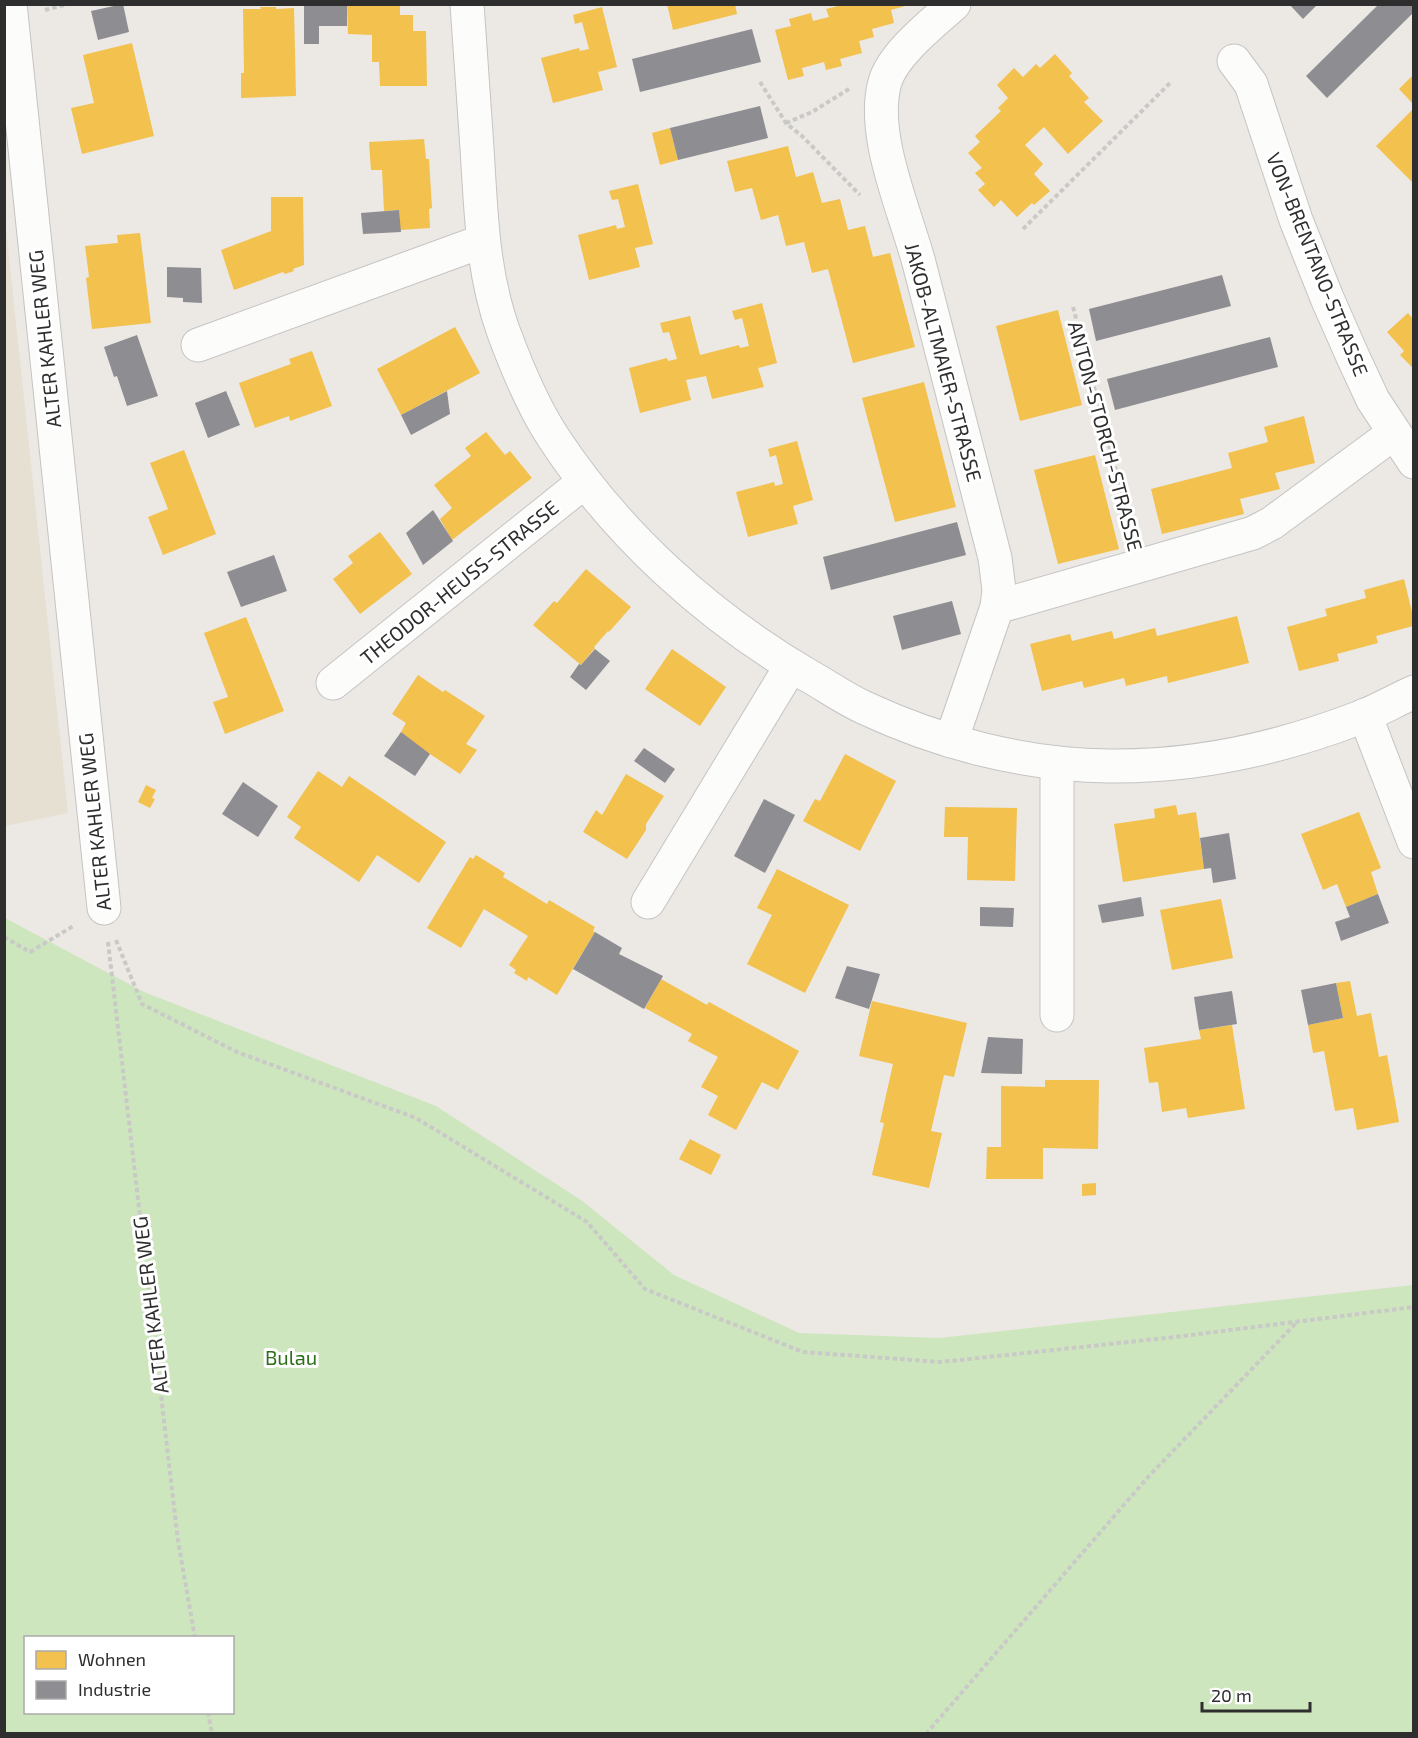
<svg xmlns="http://www.w3.org/2000/svg" width="1418" height="1738" font-family="'Exo 2',sans-serif">
<style>
.education{fill:#e6e0d3}
.green{fill:#cee6be;fill-rule:evenodd}
.homes{fill:#f2c14e}
.industry{fill:#8d8d92}
.lines{fill:none;stroke-linecap:round;stroke-linejoin:round}
.minor-casing{stroke:#c5c4c5;stroke-width:35}
.path{stroke:#c9c9c8;stroke-width:4;stroke-dasharray:4.5 3;stroke-linecap:butt}
.minor{stroke:#fcfcfb;stroke-width:33}
.labels{text-anchor:middle;dominant-baseline:central;stroke-width:6;stroke-linejoin:round;paint-order:stroke}
.street-label{font-size:20px;fill:#2e2e2e;stroke:#fff}
.park-label{font-size:20px;fill:#2c6e1b;stroke:#fff}
</style>
<rect width="100%" height="100%" fill="#ece8e4"/>
<path class="education" d="M5 219 68 813 5 826H4Z"/>
<path class="green" d="M5 918 144 992 436 1106 581 1200 674 1275 799 1333 939 1338 1413 1285V1733H5ZM26 1638H232V1712H26Z"/>
<g class="homes">
<path d="M347 4H400V15H413V31H426L427 86H380L379 62H372V35L348 34Z"/>
<path d="M667 4H735L737 14 673 30Z"/>
<path d="M846 4 909 5 891 10 894 23 872 29 874 37 859 41 862 53 840 59 842 66 826 70 824 62 802 68 804 76 788 80 775 30 791 26 789 19 811 13 813 21 829 17 826 9Z"/>
<path d="M260 7H276V9L294 8 296 96 241 98V73H244L243 9H261Z"/>
<path d="M602 7 617 67 598 72 603 90 553 103 541 58 579 48 580 51 589 49 582 22 575 24 573 15Z"/>
<path d="M132 43 154 136 82 154 71 108 94 103 83 55Z"/>
<path d="M1055 54 1072 73 1069 76 1089 98 1084 102 1103 121 1068 154 1044 127 1025 145 1043 164 1034 174 1050 191 1034 205 1032 203 1017 217 1001 200 994 207 978 190 985 184 975 173 982 168 968 153 980 142 975 136 1001 111 998 108 1008 98 997 85 1014 68 1023 77 1036 64 1040 68Z"/>
<path d="M1413 75V104L1399 89Z"/>
<path d="M1413 109V183L1376 146Z"/>
<path d="M670 128 678 160 660 165 652 133Z"/>
<path d="M424 139 426 159H429L432 208 429 209 430 228 400 230 399 210 384 211 382 170H371L369 142Z"/>
<path d="M788 146 796 177 813 172 822 203 840 199 848 230 865 226 873 257 890 253 915 347 853 363 828 269 812 273 804 242 786 246 778 215 761 220 752 188 735 192 727 161Z"/>
<path d="M638 184 653 244 635 248 640 267 589 280 578 235 616 225 617 229 625 227 618 199 612 200 609 191Z"/>
<path d="M271 197H303L304 265 293 269 294 271 285 274 283 272 234 290 221 250 271 231Z"/>
<path d="M140 233 151 323 92 329 86 278 89 277 85 246 118 243 117 235Z"/>
<path d="M762 303 777 363 758 368 764 387 712 399 706 376 686 380 691 400 640 413 629 368 667 358 668 361 677 359 669 332 663 333 660 323 690 316 700 355 739 345 740 348 749 346 742 318 735 320 732 311Z"/>
<path d="M1058 310 1082 405 1020 421 996 326Z"/>
<path d="M1408 313 1413 319V368L1400 355 1404 351 1387 332Z"/>
<path d="M455 327 480 373 401 415 377 369Z"/>
<path d="M312 351 332 406 290 421 289 416 255 428 239 383 291 364 289 359Z"/>
<path d="M924 382 956 507 895 522 862 398Z"/>
<path d="M1304 416 1315 463 1275 473 1280 489 1240 499 1244 514 1162 534 1151 489 1232 468 1228 453 1268 442 1264 427Z"/>
<path d="M486 432 505 455 510 451 532 478 452 540 440 519 452 508 434 485 471 456 465 448Z"/>
<path d="M797 441 813 500 793 506 798 524 748 537 736 492 774 482 775 486 783 484 776 455 770 457 768 449Z"/>
<path d="M184 450 216 534 163 555 148 517 168 509 150 463Z"/>
<path d="M1095 455 1119 549 1058 564 1034 470Z"/>
<path d="M380 532 412 574 360 614 333 579 353 563 348 556Z"/>
<path d="M586 569 631 607 609 632 608 631 594 647 595 648 581 665 533 625 554 601 557 603Z"/>
<path d="M1404 579 1413 616V626L1376 636 1378 643 1337 654 1339 661 1299 671 1287 627 1327 616 1325 609 1366 598 1364 590Z"/>
<path d="M1237 616 1249 663 1168 683 1167 676 1126 686 1124 678 1084 688 1082 681 1042 691 1030 644 1070 634 1072 641 1112 631 1114 639 1155 628 1157 636Z"/>
<path d="M246 617 284 711 225 734 213 702 228 697 204 633Z"/>
<path d="M672 649 726 687 700 726 645 689Z"/>
<path d="M418 675 443 692 445 690 485 716 466 744 477 750 460 774 409 740 401 732 406 723 392 714Z"/>
<path d="M845 754 896 781 860 851 803 821 815 799 820 801Z"/>
<path d="M318 771 342 787 349 776 446 842 419 883 377 855 359 882 294 838 301 827 287 817Z"/>
<path d="M626 774 664 796 646 824V830L627 859 583 832 596 810 602 815Z"/>
<path d="M146 785 156 790 152 798 155 799 150 808 138 802Z"/>
<path d="M1176 805 1178 815 1196 812 1204 869 1123 882 1114 824 1155 818 1154 809Z"/>
<path d="M945 807 1017 808 1015 881 967 880 968 837H944Z"/>
<path d="M1359 812 1381 868 1371 872 1378 894 1346 907 1337 884 1323 890 1301 834Z"/>
<path d="M476 855 505 873 503 877 547 904 549 900 595 927 593 931 595 932 557 995 528 977 527 981 514 973 516 970 509 965 528 936 484 909 461 948 427 928 470 857 473 859Z"/>
<path d="M777 869 849 905 805 993 747 964 772 915 757 908Z"/>
<path d="M1221 899 1233 958 1172 970 1160 910Z"/>
<path d="M661 979 707 1005 709 1002 799 1051 778 1090 762 1082 736 1130 708 1115 718 1096 701 1087 718 1057 688 1041 692 1034 645 1008Z"/>
<path d="M1350 981 1357 1016 1371 1013 1379 1057 1387 1055 1399 1122 1357 1130 1353 1108 1335 1111 1324 1051 1313 1053 1308 1025 1343 1018 1336 983Z"/>
<path d="M872 1001 967 1023 954 1077 944 1075 931 1131 942 1133 929 1188 872 1175 884 1123 880 1122 893 1064 859 1056Z"/>
<path d="M1232 1025 1245 1109 1188 1118 1186 1108 1162 1112 1158 1082 1149 1083 1144 1048 1201 1039 1199 1030Z"/>
<path d="M1045 1080H1099L1098 1149 1043 1148V1179H986L987 1147H1001V1086L1045 1087Z"/>
<path d="M690 1139 721 1155 711 1175 679 1159Z"/>
<path d="M1096 1183V1195L1082 1196V1184Z"/>
</g>
<g class="industry">
<path d="M123 4 129 32 98 40 91 11Z"/>
<path d="M304 4H347V26H319V44H304Z"/>
<path d="M1289 4H1318L1303 19Z"/>
<path d="M1379 4H1414V12L1327 98 1306 76Z"/>
<path d="M752 29 761 62 640 92 632 59Z"/>
<path d="M760 106 768 138 678 160 670 128Z"/>
<path d="M399 210 401 232 363 234 361 213Z"/>
<path d="M167 267 201 268 202 303 183 302V298L167 297Z"/>
<path d="M1222 275 1231 306 1096 341 1089 309Z"/>
<path d="M137 335 158 396 127 406 117 376 114 377 104 347Z"/>
<path d="M1270 337 1278 367 1115 410 1107 379Z"/>
<path d="M226 391 240 425 208 438 195 403Z"/>
<path d="M447 391 450 414 411 435 401 415Z"/>
<path d="M433 510 453 541 423 565 406 533Z"/>
<path d="M957 522 966 555 831 590 823 557Z"/>
<path d="M274 555 287 591 241 607 227 572Z"/>
<path d="M952 601 961 634 902 650 893 616Z"/>
<path d="M595 649 610 661 586 690 570 677 579 664 581 665Z"/>
<path d="M401 732 430 754 415 776 384 756Z"/>
<path d="M644 748 675 769 665 783 634 761Z"/>
<path d="M243 782 278 806 258 837 222 814Z"/>
<path d="M764 799 795 815 765 873 734 856Z"/>
<path d="M1229 833 1236 879 1213 883 1211 868 1204 869 1200 838Z"/>
<path d="M1378 894 1389 923 1341 941 1335 922 1350 917 1346 907Z"/>
<path d="M1141 897 1144 916 1102 923 1098 905Z"/>
<path d="M980 907 1014 908 1013 927 980 926Z"/>
<path d="M595 932 622 948 619 954 663 976 644 1009 573 969Z"/>
<path d="M847 966 880 974 869 1009 835 998Z"/>
<path d="M1336 983 1343 1018 1308 1025 1301 990Z"/>
<path d="M1232 991 1237 1024 1199 1030 1194 997Z"/>
<path d="M988 1037 1023 1039 1022 1074 981 1073Z"/>
</g>
<g class="lines">
<g class="minor-casing">
<g id="minor">
<path d="M10 4 104 908"/>
<path d="M467 4C470 52 474 100 477 148 481 211 482 273 504 333 517 368 532 405 553 437 617 535 708 617 809 676 827 686 845 699 865 708 940 743 1025 765 1109 766 1195 767 1281 748 1361 717 1379 710 1396 700 1414 692"/>
<path d="M1234 61 1251 84 1296 220 1327 298 1353 357 1373 400 1414 462"/>
<path d="M198 345 483 241"/>
<path d="M997 607 1253 533 1272 523 1394 433"/>
<path d="M333 683 584 482"/>
<path d="M1365 715 1414 842"/>
<path d="M951 741 997 607 999 590 995 558C970 460 944 361 919 263 905 211 870 134 885 82 893 54 933 23 954 4"/>
<path d="M648 902 791 666"/>
<path d="M1057 1015V763"/>
</g>
</g>
<g class="path">
<path d="M45 10 68 4"/>
<path d="M760 82 786 123 803 137 860 195"/>
<path d="M786 123 812 112 849 89"/>
<path d="M1023 229 1171 82"/>
<path d="M1073 307 1132 532"/>
<path d="M4 937 30 952 75 925"/>
<path d="M116 940 142 1004 237 1052 416 1118 587 1222 645 1289 803 1352 941 1362 1175 1337 1414 1307"/>
<path d="M108 942 178 1541 195 1638"/>
<path d="M208 1712 212 1734"/>
<path d="M926 1734 1148 1477 1297 1322"/>
</g>
<use href="#minor" class="minor"/>
</g>
<g class="labels">
<g class="street-label">
<text transform="translate(1318 264) rotate(68)">VON-BRENTANO-STRASSE</text>
<text transform="translate(44 339) rotate(-96)">ALTER KAHLER WEG</text>
<text transform="translate(944 362) rotate(75)">JAKOB-ALTMAIER-STRASSE</text>
<text transform="translate(1106 436) rotate(75)">ANTON-STORCH-STRASSE</text>
<text transform="translate(459 582) rotate(-39)">THEODOR-HEUSS-STRASSE</text>
<text transform="translate(94 822) rotate(-96)">ALTER KAHLER WEG</text>
<text transform="translate(150 1305) rotate(-97)">ALTER KAHLER WEG</text>
</g>
<g class="park-label">
<text x="291" y="1357">Bulau</text>
</g>
</g>
<rect width="1418" height="1738" fill="none" stroke="#2e2e2e" stroke-width="12"/>
<rect x="24" y="1636" width="210" height="78" fill="#ffffff" stroke="#ababab" stroke-width="1.5"/>
<rect x="36" y="1651" width="30" height="18" fill="#f2c14e" stroke="#ababab" stroke-width="1.5"/>
<text x="78" y="1666" font-size="18" fill="#2e2e2e">Wohnen</text>
<rect x="36" y="1681" width="30" height="18" fill="#8d8d92" stroke="#ababab" stroke-width="1.5"/>
<text x="78" y="1696" font-size="18" fill="#2e2e2e">Industrie</text>
<path d="M1202 1702v9h108v-9" fill="none" stroke="#2e2e2e" stroke-width="3"/>
<text x="1211" y="1702" font-size="18" fill="#2e2e2e" stroke="#ffffff" stroke-width="4.5" paint-order="stroke">20 m</text>
</svg>
